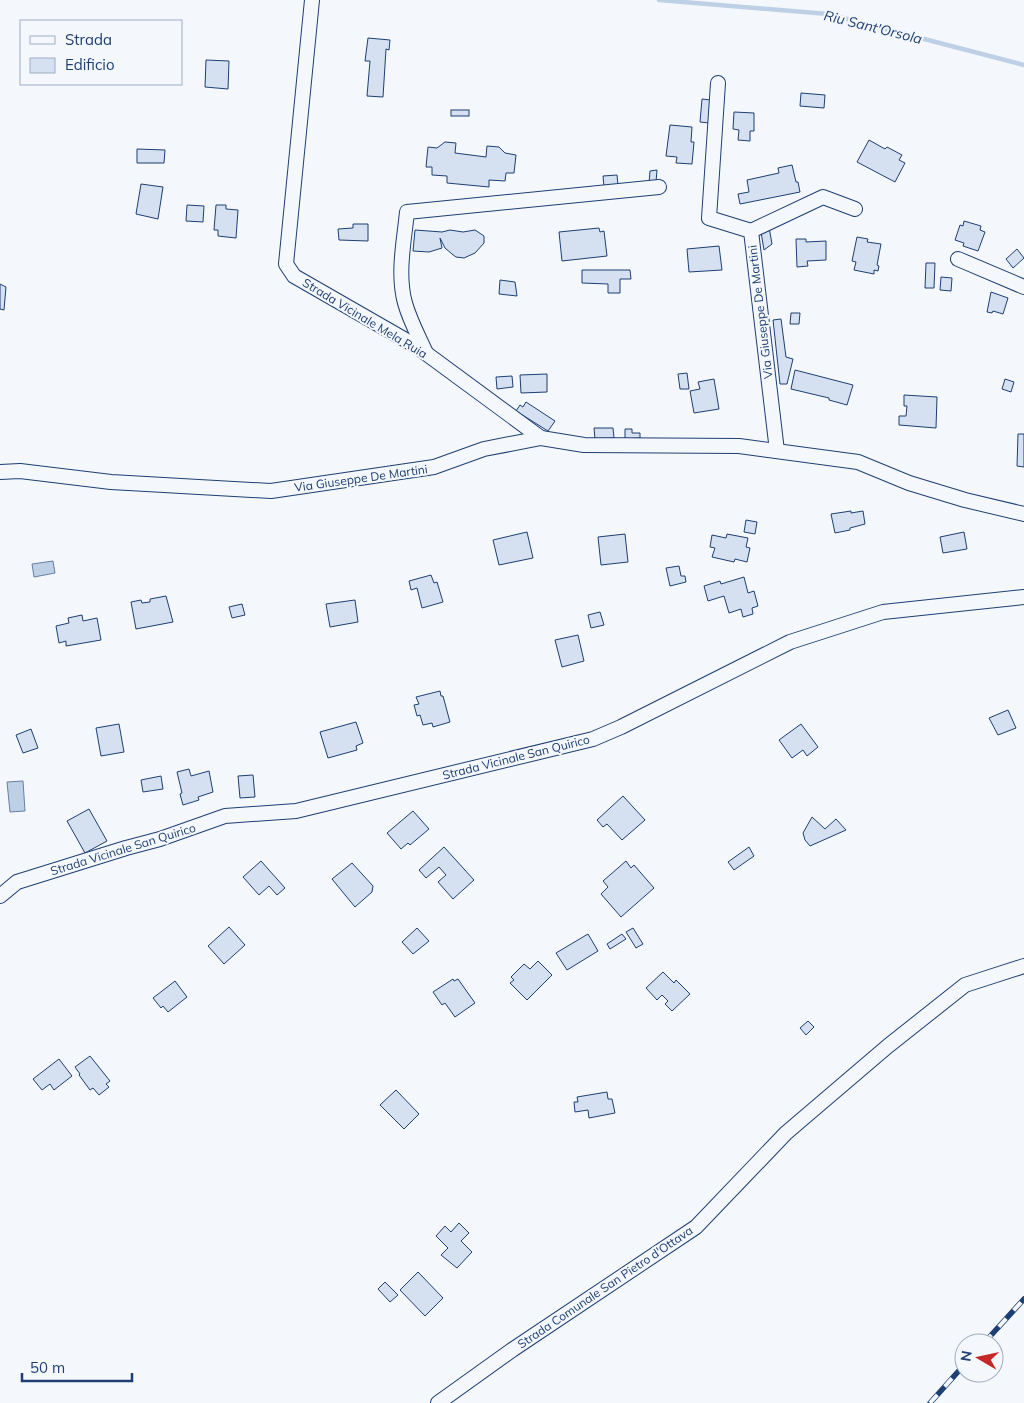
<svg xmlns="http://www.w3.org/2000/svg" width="1024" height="1403" font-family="Mulish,sans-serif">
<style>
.water{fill:#bed0e5;stroke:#687fa3}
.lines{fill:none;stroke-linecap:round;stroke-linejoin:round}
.stream{stroke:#bed0e5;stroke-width:4.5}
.building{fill:#d5e0f0;stroke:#1d3f73}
.street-casing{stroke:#1d3f73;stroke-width:16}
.street{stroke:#f4f7fb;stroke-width:14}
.rail-casing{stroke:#1d3f73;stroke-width:5.5}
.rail{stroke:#f4f7fb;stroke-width:4;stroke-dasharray:11;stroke-linecap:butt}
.labels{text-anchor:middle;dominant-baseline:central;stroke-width:4;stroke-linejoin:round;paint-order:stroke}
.street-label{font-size:12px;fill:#1d3f73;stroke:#f4f7fb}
.water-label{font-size:14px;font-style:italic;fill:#1d3f73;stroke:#f4f7fb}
</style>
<rect width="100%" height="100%" fill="#f4f7fb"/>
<g class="water">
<path d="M53 561 55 573 34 577 32 564Z"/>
<path d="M23 781 25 811 10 812 7 782Z"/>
</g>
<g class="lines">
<path class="stream" d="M659 0 828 14 1024 65"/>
</g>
<g class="building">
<path d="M368 38 390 40 389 50 386 49 383 97 367 96 370 61H365Z"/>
<path d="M206 60 229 61 228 89 205 87Z"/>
<path d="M801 93 825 95 824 108 800 106Z"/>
<path d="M702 99 711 100 709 123 700 122Z"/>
<rect x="451" y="110" width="18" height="6"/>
<path d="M734 112 754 113V131H750V141L738 140 739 130 733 129Z"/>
<path d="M670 125 692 127 691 142H694L692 164 676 163 677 157 666 156Z"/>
<path d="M869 140 885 149 887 147 902 155 899 160 905 163 895 182 857 162Z"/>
<path d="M445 142 456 143 455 153 486 157 487 146 499 147 505 153 516 155 514 173H506L505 181 489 180V187L447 183V176L432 175V167H426L428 147 437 148Z"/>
<path d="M137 149 165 150 164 163H137Z"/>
<path d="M792 165 796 182H798L800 192 740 204 738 194 749 192 747 180 779 173 778 168Z"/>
<path d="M657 170 656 182 649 183 650 171Z"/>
<path d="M617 175 618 185 604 187 603 176Z"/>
<path d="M141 184 163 187 158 219 136 214Z"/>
<path d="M187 205 204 206 203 222 186 221Z"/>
<path d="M216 205H226V209L238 210 236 238 218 236V230H214Z"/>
<path d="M964 221 981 226 980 230 985 232 978 251 963 246 964 243 955 240 960 225 963 226Z"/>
<path d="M353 224H368V241L339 240 338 229 353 228Z"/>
<path d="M769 227 772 244 764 250 761 232Z"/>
<path d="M599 228 600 232 604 231 607 256 562 261 559 232Z"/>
<path d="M415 230 442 232 450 230 463 232 475 230 484 236V243L475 253 464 258 456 257 452 254 445 248 440 238 442 248 429 252 413 251Z"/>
<path d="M857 237 868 239 867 242 881 244 877 265 879 266 878 271 874 270V274L854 270 856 262 852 261Z"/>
<path d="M796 239H806V242L826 241V260L807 261 808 266 797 267Z"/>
<path d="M719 246 722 270 689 272 687 249Z"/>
<path d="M1017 249 1024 258 1013 268 1006 259Z"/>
<path d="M926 263H935L934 288H925Z"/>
<path d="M582 270H630L631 279H620V293H608V284L582 283Z"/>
<path d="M941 277 952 278 951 291 940 290Z"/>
<path d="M500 280 515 282 517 296 499 294Z"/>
<path d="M0 284 6 287 4 310 0 309Z"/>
<path d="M991 292 1008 298 1003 314 993 311 992 313 987 312Z"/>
<path d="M791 313H800L799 324H790Z"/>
<path d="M781 319 786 357 793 359 787 384H780L773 320Z"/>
<path d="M795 370 853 385 847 405 829 400V398L791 389Z"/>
<path d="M687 373 689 389H680L678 374Z"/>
<path d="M547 374V392L521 393 520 375Z"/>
<path d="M512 376 513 387 497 389 496 377Z"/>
<path d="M714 379 719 409 694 413 690 391 700 389 698 382Z"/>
<path d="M1005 379 1014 382 1011 392 1002 389Z"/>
<path d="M904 395 937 397 936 428 899 425V416H906L907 406H904Z"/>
<path d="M526 402 555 421 548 431 516 411 520 405 523 407Z"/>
<path d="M594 428H613L614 438 595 439Z"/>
<path d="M625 429H632V433H640V438L625 439Z"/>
<path d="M1018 434H1024V467L1017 466Z"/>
<path d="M851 511V513L863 511 865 524 850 528V530L835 533 831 514Z"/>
<path d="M746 520 757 522 755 534 744 532Z"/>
<path d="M527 532 533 558 499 565 493 540Z"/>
<path d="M964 532 967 549 943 553 940 537Z"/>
<path d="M625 534 628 562 601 565 598 537Z"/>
<path d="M727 534 748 538 746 547 750 548 747 562 735 559 734 562 712 557 715 548 710 547 712 535 726 538Z"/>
<path d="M679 566 681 576H685L686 582 670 586 666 568Z"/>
<path d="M431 575 434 583 437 582 443 602 422 608 417 588 411 590 409 581Z"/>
<path d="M744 577 748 593 754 591 758 606 752 608 753 614 743 617 741 609 729 613 724 596 708 601 704 586 720 581 721 584Z"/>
<path d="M166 596 173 622 136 629 131 602 141 600 142 603 150 602V599Z"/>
<path d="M355 600 358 622 330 627 326 604Z"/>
<path d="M242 604 245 615 232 618 229 607Z"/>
<path d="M600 612 604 625 591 628 588 615Z"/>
<path d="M82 615 83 621 97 618 101 640 66 646V641L59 643 56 626 69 623 68 618Z"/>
<path d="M578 635 584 661 562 667 555 640Z"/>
<path d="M440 691 441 696H443L450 722 433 727 432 723 423 725 420 715 417 716 414 705 419 704 416 697Z"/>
<path d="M1008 710 1016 728 998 735 989 718Z"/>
<path d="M356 722 363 743 356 746 357 750 328 758 320 732Z"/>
<path d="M119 724 124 752 101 756 96 728Z"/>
<path d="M801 724 818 747 807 756 803 750 792 758 779 740Z"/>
<path d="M31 729 38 748 23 753 16 735Z"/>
<path d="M189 769 191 776 209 771 213 792 198 797 199 800 183 805 180 794 182 793 177 772Z"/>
<path d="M253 775 255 797 240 798 238 776Z"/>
<path d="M161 776 163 789 143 792 141 780Z"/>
<path d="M623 796 645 820 622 840 607 824 603 827 597 820Z"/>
<path d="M89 809 107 841 85 853 67 821Z"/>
<path d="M413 811 429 829 410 845 408 843 401 849 387 833Z"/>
<path d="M812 817 825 829 836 819 846 830 810 846 805 840 803 833Z"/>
<path d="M444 847 474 880 453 899 438 882 446 875 439 867 426 878 419 870Z"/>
<path d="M749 847 754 856 734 870 728 862Z"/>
<path d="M261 861 285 888 277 895 269 886 259 895 243 877Z"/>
<path d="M626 861 631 868 634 865 654 888 621 917 601 894 608 887 603 881Z"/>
<path d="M352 863 373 886 372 892 355 907 332 879Z"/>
<path d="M229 927 245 945 224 964 208 946Z"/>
<path d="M417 928 429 941 413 954 402 942Z"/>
<path d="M633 928 643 944 636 948 626 932Z"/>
<path d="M588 934 598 951 567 970 556 953Z"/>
<path d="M622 934 626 939 610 949 607 944Z"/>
<path d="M538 961 552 975 527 1000 510 983 514 980 511 977 524 964 530 969Z"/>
<path d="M663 972 674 983 676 980 690 994 672 1011 665 1004 668 1001 662 995 657 1000 646 988Z"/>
<path d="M453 979 454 981 458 979 475 1003 455 1017 445 1003 442 1005 433 992Z"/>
<path d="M175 981 187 997 168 1012 163 1006 161 1008 153 998Z"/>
<path d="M808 1021 814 1027 806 1035 800 1028Z"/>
<path d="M90 1056 110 1081 106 1084 109 1087 99 1095 93 1088 90 1090 79 1075 80 1074 75 1067Z"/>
<path d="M59 1059 72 1076 54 1090 50 1084 42 1090 33 1079Z"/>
<path d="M396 1090 419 1114 404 1129 380 1105Z"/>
<path d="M607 1092 608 1099H612L615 1113 589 1118 588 1110 575 1112 574 1102H578L577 1097Z"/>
<path d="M459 1223 469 1233 461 1241 472 1252 457 1268 441 1255 448 1248 436 1236 445 1226 451 1232Z"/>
<path d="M418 1272 443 1298 425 1316 400 1290Z"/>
<path d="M385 1282 398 1295 390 1302 378 1289Z"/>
</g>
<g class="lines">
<g class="street-casing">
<g id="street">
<path d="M312 0 286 264 294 276 416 346 541 438"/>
<path d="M718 83 709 218 751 231 777 451"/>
<path d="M751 231 823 197 855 209"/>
<path d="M958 259 1024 287"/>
<path d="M426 353C419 337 410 321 405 303 397 274 404 242 407 212L659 187"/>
<path d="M0 472 20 471 111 482 271 491 434 467 484 449 541 438 584 445 739 446 858 462 909 483 965 500 1024 514"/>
<path d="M0 896 17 882 126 848 160 839 225 816 296 811 593 739 621 727 790 642 883 612 1024 597"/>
<path d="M438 1403 512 1350 696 1227 786 1133 888 1046 965 985 1024 966"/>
</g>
</g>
<use href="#street" class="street"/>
<g class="rail-casing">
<g id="rail">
<path d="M984 1343 1024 1299"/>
<path d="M930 1403 964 1365"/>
</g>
</g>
<use href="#rail" class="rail"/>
</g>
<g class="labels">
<g class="street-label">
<text transform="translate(760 312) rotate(-97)">Via Giuseppe De Martini</text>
<text transform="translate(365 318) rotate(31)">Strada Vicinale Mela Ruia</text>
<text transform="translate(361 478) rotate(-8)">Via Giuseppe De Martini</text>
<text transform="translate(516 757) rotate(-14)">Strada Vicinale San Quirico</text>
<text transform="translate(123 849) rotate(-17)">Strada Vicinale San Quirico</text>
<text transform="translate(605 1287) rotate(-34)">Strada Comunale San Pietro d'Ottava</text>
</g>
<g class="water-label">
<text transform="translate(873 27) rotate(14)">Riu Sant'Orsola</text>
</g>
</g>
<rect x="20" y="20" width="162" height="65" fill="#f4f7fb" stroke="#9eadc5"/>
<rect x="30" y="36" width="25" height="8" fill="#f4f7fb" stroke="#9eadc5"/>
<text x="65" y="45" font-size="15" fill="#1d3f73">Strada</text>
<rect x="30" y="58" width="25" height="15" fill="#d5e0f0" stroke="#9eadc5"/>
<text x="65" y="70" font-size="15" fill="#1d3f73">Edificio</text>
<g transform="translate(979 1358) rotate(279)"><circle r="24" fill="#f4f7fb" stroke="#9eadc5"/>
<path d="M0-4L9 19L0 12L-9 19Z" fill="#c62828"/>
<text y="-8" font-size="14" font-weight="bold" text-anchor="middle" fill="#1d3f73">N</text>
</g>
<path d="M22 1373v8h110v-8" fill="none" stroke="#1d3f73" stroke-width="2.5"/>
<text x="30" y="1373" font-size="15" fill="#1d3f73" stroke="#f4f7fb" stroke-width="4" paint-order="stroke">50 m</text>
</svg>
